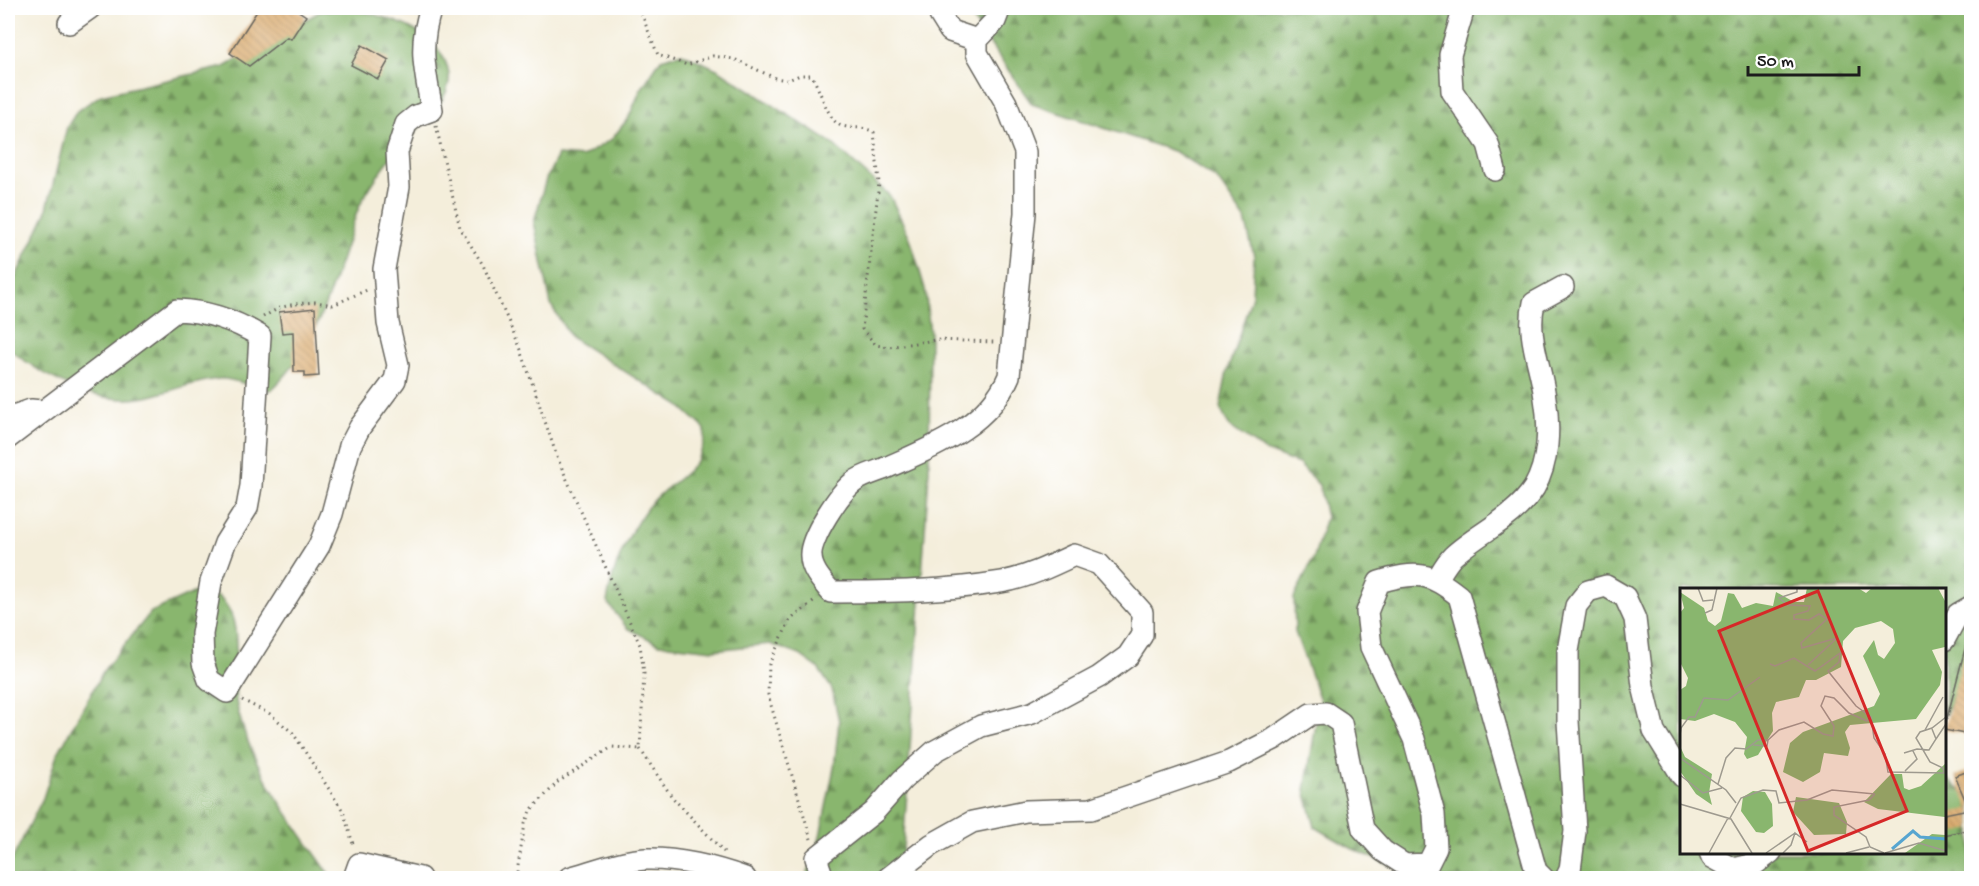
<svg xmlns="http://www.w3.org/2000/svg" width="1979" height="886" font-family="'Gochi Hand',sans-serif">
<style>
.forest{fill:url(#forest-firs);stroke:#526945;stroke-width:1.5}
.building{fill:url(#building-back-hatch)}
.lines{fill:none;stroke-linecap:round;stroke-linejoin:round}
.minor-casing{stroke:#68665f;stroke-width:24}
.path{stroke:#68665f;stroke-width:3;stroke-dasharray:1.5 4.5;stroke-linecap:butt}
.minor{stroke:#fff;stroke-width:21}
.inset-river{fill:none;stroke:#57a5d0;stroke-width:3}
.inset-road{fill:none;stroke:#9e9a8f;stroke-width:1.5}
.view{fill:#d62828;fill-opacity:0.15;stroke:#d62828;stroke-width:3}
.inset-edge{fill:none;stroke:#1c1c1c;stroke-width:3}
</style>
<defs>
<pattern id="forest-firs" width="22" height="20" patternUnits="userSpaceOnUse" patternTransform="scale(1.5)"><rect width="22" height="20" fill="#89b66e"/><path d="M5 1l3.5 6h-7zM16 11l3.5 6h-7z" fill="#6f935a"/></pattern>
<pattern id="building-back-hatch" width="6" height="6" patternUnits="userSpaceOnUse" patternTransform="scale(1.5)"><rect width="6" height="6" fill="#daac6f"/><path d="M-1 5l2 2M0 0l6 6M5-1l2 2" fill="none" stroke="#ba9360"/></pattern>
</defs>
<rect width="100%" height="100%" fill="#fff"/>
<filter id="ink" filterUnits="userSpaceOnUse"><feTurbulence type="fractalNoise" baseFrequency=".0167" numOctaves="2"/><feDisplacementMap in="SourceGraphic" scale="12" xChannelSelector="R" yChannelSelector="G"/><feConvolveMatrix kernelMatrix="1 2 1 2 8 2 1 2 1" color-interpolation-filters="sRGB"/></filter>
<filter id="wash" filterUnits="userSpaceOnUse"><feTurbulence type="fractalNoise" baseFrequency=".008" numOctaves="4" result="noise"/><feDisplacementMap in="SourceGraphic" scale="24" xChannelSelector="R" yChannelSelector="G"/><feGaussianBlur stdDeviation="1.35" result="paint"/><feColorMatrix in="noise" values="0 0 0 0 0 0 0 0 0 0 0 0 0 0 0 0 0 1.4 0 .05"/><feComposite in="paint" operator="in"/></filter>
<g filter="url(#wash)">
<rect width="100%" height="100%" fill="#f4eedb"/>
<g class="forest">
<path d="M348 8C384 16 442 30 449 74 453 104 410 133 394 154 382 168 372 184 363 199 355 213 351 231 346 246 329 296 312 354 271 390 254 390 235 377 218 379 188 382 158 398 128 399 85 400 40 374 8 348V293L46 213 67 127 77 111 101 95 224 67 319 12Z"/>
<path d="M965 8H1971V665L1945 715 1944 589H1682V852H1944L1945 778 1971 798V878H1418L1351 848 1315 827 1305 790 1320 700 1295 632 1294 598 1314 557 1326 517 1319 485 1299 464 1265 451 1229 426 1220 408 1227 372 1252 296 1254 256 1245 219 1217 179 1176 152 1032 104Z"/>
<path d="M682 53 719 70 833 144 890 196 910 238 925 289 930 333 929 473 901 878H806L818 846 834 768 839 721 832 689 818 668 800 655 770 644 714 650 659 644 627 628 607 602C612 569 627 535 647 508 670 478 705 473 705 429L680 406 570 337 551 305 534 222 546 179 558 155 582 157 612 139 629 117 640 91 661 59Z"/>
<path d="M204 588C254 609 228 665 237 706 251 771 296 825 332 878H8V868L43 798 57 755 104 670 151 612Z"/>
</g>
<g id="blocks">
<g class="building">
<path d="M259 8H294L306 16 291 39 287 37 249 66 230 53Z"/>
<path d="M362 45 389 60 378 79 351 65Z"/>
<path d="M315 308 319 376 305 377V372H294L293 332 282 333 279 312Z"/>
<path d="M1967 641 1971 642 1970 735 1944 730Z"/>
<path d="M1971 770V829L1944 835V814L1969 809 1955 776Z"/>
</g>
</g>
</g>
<g filter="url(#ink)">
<use href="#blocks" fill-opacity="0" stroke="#68665f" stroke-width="1.5"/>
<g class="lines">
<g class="minor-casing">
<g id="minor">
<path d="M940 8V15L950 31 977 40"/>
<path d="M1464 8 1450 55 1452 91 1488 144 1495 170"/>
<path d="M69 23 90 8"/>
<path d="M8 418 31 410 41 411"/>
<path d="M8 438 177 310C207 311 234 320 260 336L251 486 247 508 225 543 211 582 202 634 203 663 209 680 227 692 319 546 332 514 350 446 360 427 395 380 398 365 388 323 384 269 399 187 397 152 406 124 416 116 432 110C425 71 418 46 431 8"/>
<path d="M1437 579C1442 571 1447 562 1453 556 1478 533 1515 518 1534 488 1549 462 1550 427 1545 398 1541 365 1526 336 1534 303L1563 287"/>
<path d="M1944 640 1958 614 1972 606"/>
<path d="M1710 852 1712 857 1734 869 1755 864 1771 852"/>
<path d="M354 878 359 864 420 878"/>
<path d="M569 878C594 871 619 861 645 859 677 858 715 867 745 878"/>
<path d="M823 878 816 858 874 812 902 780 935 751 981 726 1032 713 1099 677 1128 656 1142 635V612L1099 564 1074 555C1051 566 1026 578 1001 582 945 591 887 592 831 592 823 582 811 570 811 556 809 539 840 492 854 482 863 475 877 472 888 467 935 446 988 426 1009 376L1025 213V152L1006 103 977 53V40L995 21 1000 8"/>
<path d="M888 878 931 845 972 822 1026 811 1091 809 1229 762 1274 739 1311 714 1326 713 1341 723 1363 829 1383 851 1405 865 1428 864 1436 848 1434 814 1414 739 1371 647 1367 612 1379 582C1417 571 1429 572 1459 596L1536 871 1543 878"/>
<path d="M1566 878 1570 870 1575 831 1568 721V651L1576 606 1588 591 1606 586 1625 597 1635 619 1643 686 1654 731 1682 776"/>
</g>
</g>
<g class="path">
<path d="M639 8 658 55 687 65 713 56 734 59 775 78 788 80 800 75H811C820 87 828 123 842 126 854 129 863 126 874 132L879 183 862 329 876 345 888 347 935 340 994 342"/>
<path d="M436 126 460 228 483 265 520 347 557 457 640 645 644 673 640 749 612 747 558 782 530 811 525 824 516 878"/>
<path d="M263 317 279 308 295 304 315 302 333 305 369 289"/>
<path d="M242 700 270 714 293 733 343 811 354 847"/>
<path d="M640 749 672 797 724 852"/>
<path d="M811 839 768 695 769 664 790 620 816 600"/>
</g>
<use href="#minor" class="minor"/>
</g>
</g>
<g transform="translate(1680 588)">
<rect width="266" height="266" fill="#f4eedb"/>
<path d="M127 0H178L186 5 192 0H258L265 13V59L252 62 262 84 260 97 236 131 170 137 165 144 170 160 168 168 144 165 140 184 123 194 103 184 110 155 123 144 194 118 200 106 183 68 194 52 198 67 204 71 215 55 213 41 201 33 175 40 163 53 161 79 136 92H126L119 109 96 114 92 125 93 143 78 167 67 171 64 166 67 149 55 134 34 126 15 133 0 131V102L6 98 8 90 0 74V25L4 20 0 4 24 20 28 33 35 38 41 33 48 5 54 6 62 20 76 15 93 18 96 4 114 14H124ZM0 158 5 169 32 186 29 205 32 217 16 206 0 183ZM265 176V229L198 221 184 214 211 186H222L224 200 229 202 241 198ZM73 203 85 204 92 216 93 238 84 245 76 244 61 223 63 209ZM116 209 159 215 167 234 166 246 134 247 113 224ZM252 246 265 247V265H225Z" fill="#89b66e"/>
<path class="inset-river" d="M212 261 233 243 240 249 266 251"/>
<path class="inset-road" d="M18 0 23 13 33 12M117 0V4L99 10 108 17 130 18 128 23 114 27V31L129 32 139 26 147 31 121 55 122 60 157 50M25 25 32 22 37 0M90 76 95 78 114 70 135 83 160 65 159 74 148 83 176 118 191 129 194 150 205 166 208 184 264 185 263 180 250 174 236 150 240 144 252 140 266 129M128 77 157 50M245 142 263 109M0 147 1 140 9 129H15L24 110 48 112 80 89M256 151 266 136M73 157 87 158 88 152M224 165 237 161 249 162 256 151 252 141M0 170 46 202 56 215M225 183 237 171 233 163M0 187 23 205 42 200M38 196 46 170 55 160 66 161 78 152H88L99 142 124 134 143 146 153 148 154 138 141 118 145 108 154 110 169 125 187 133 191 129M195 206 189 212 154 219V227L186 249 190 259 204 265M0 216 51 231 72 265M50 230 61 210 83 202 96 203 99 215 127 212 152 202 195 206M29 265 48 230M86 265 115 245M103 265 111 257 115 245 127 254M166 265 189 259M205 265 239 255 266 263"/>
<path class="view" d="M138 3 227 223 128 263 39 43Z"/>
<rect width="266" height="266" class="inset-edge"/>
</g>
<rect width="1979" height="886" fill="none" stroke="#fff" stroke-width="30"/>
<path d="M1748 66v9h111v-9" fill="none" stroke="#1c1c1c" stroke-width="3"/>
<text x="1757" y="66" font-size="18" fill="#1c1c1c" stroke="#ffffff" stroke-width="4.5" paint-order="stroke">50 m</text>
</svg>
